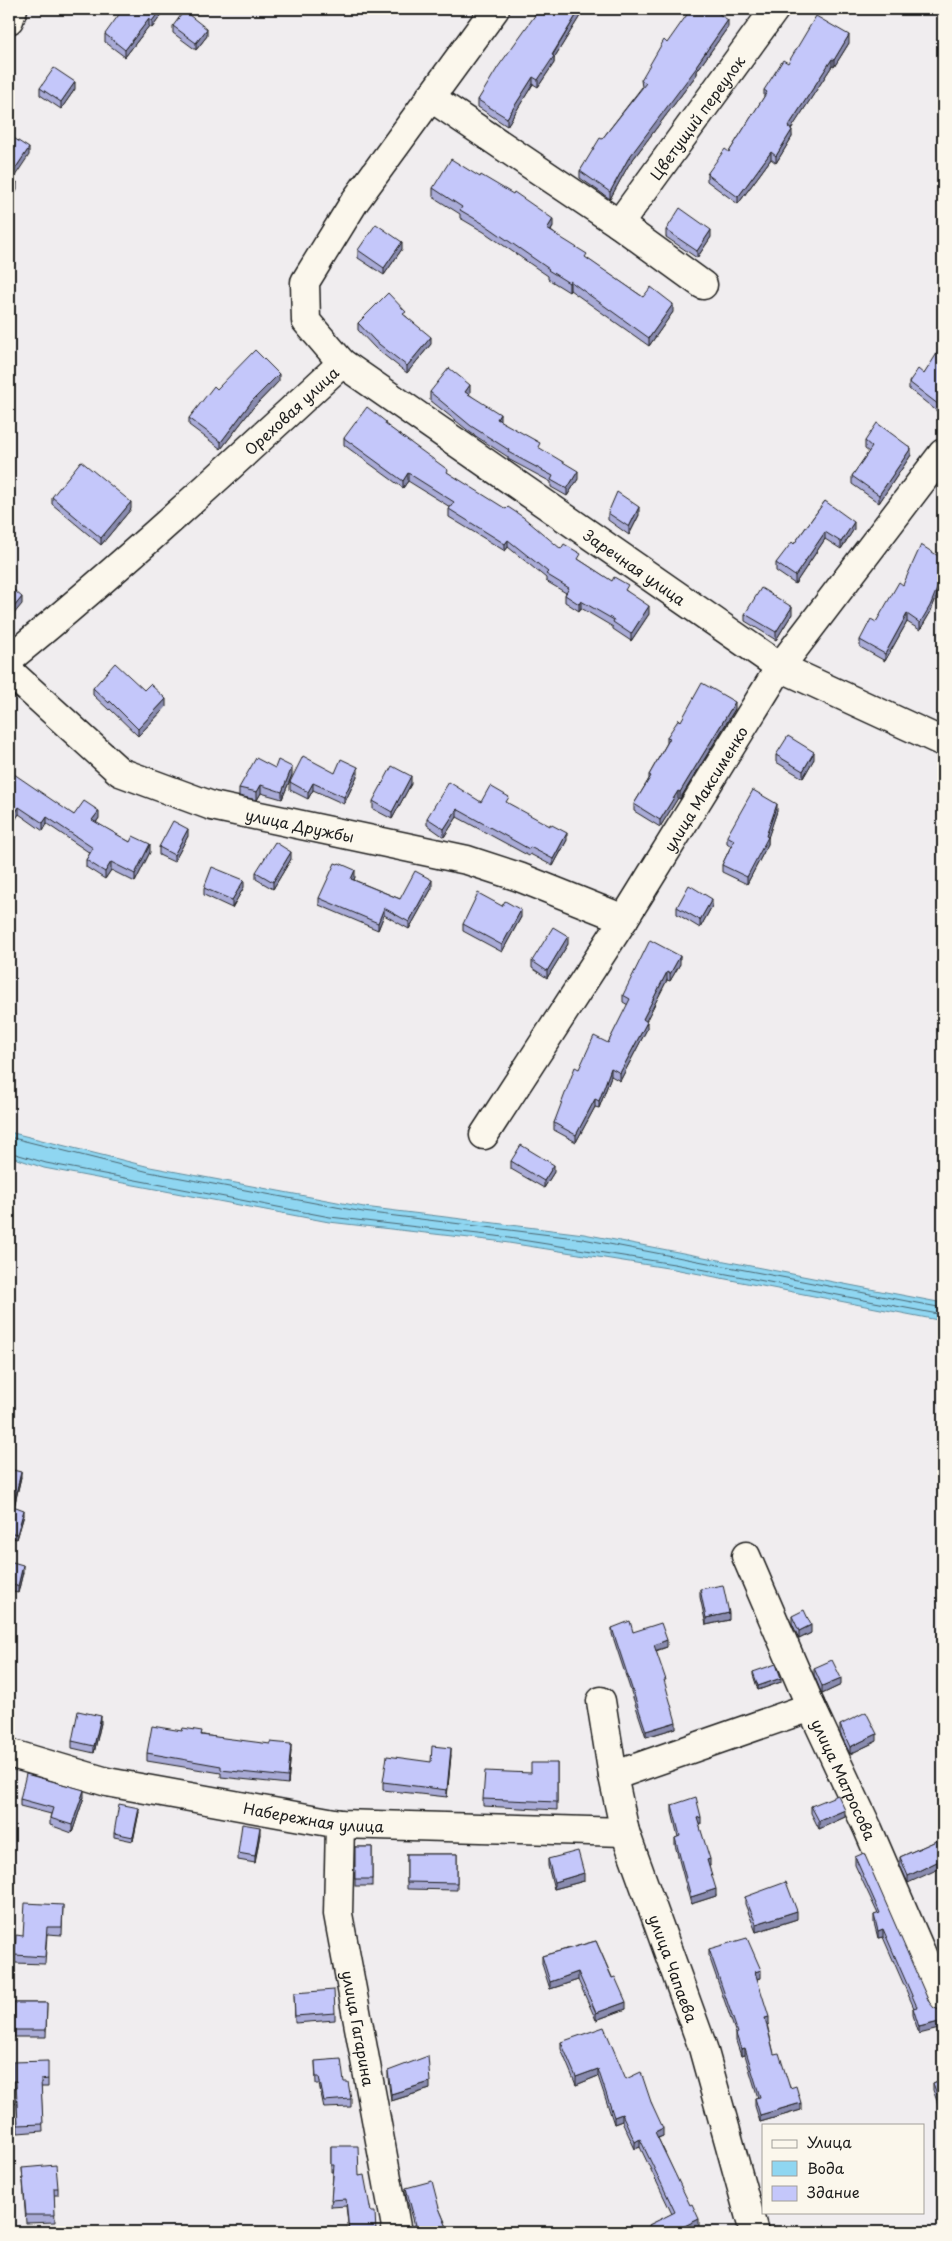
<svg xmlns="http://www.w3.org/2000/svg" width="952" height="2241" font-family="'Playpen Sans',sans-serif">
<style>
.water{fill:#8fd6f1;stroke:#618c9c}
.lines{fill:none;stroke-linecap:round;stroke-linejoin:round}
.shore{stroke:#4a6671;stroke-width:1}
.minor-casing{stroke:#1c1c1c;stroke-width:31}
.minor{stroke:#fbf7ec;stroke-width:28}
.wall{fill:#a9abd7;stroke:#1c1c1c}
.shaded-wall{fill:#898baf;stroke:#1c1c1c}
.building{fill:#c4c7fa;stroke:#1c1c1c}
.labels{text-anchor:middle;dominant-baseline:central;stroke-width:4.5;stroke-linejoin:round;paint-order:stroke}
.street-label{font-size:15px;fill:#1c1c1c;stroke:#fbf7ec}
</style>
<rect width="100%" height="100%" fill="#f0edef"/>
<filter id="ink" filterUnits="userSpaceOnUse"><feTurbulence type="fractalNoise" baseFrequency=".02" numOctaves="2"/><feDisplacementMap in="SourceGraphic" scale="10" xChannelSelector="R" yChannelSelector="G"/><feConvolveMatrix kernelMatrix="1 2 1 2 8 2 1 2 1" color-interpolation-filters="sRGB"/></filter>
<g filter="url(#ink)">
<path class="water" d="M9 1132 150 1167 364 1207 584 1234 943 1303V1321L674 1269 496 1241 329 1222 44 1168 9 1156Z"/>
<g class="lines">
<g class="shore">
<path d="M9 1137 149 1172 363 1212 583 1239 943 1308"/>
<path d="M9 1152 46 1163 330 1217 496 1236 674 1264 943 1315"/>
</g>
<g class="minor-casing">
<g id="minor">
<path id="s1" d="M495 9 355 201 305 282 306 321 342 363 780 667 943 742"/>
<path d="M9 20 13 9"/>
<path d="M430 97 619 224 703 285"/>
<path id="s2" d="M619 224 775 9"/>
<path id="s3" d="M9 659C124 565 233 464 342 363"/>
<path id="s4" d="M9 671 120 772 212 806 467 860 519 877 624 919"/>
<path id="s5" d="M484 1135 624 919 780 667 943 453"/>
<path id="s6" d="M746 1556 811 1707 868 1829 943 2003"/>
<path id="s7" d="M601 1701 613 1776 625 1832 703 2048 754 2232"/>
<path id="s8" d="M9 1753 107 1782 340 1824 625 1832"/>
<path d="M613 1776 811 1707"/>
<path id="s9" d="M340 1824 338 1914 397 2232"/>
</g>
</g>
<use href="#minor" class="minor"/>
</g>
<g class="wall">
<path d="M162 9V14L152 28 149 26 125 57 105 42V34Z"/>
<path d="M535 13 580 16 554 58V63L538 87 533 84 507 126 478 107V100L535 17Z"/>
<path d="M173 26 207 36 196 50 173 33Z"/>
<path d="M728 27 697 71V74L628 166 610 199 580 178V171L602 139 642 87 641 80 667 43Z"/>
<path d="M849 43 834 67 832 66 791 129 792 137 776 163 771 159 738 204 707 181V174L729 152 764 97V90L788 63Z"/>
<path d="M40 88 75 89 61 109 40 95Z"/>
<path d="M433 188 553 227 551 231 587 259 643 297 673 312 649 346 570 290 569 292 548 279V276L484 232 460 218V214L433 197Z"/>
<path d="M666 230 711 237 697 258 666 237Z"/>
<path d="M402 249 384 275 358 258V250Z"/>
<path d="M406 316 431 344 407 373 375 348 358 330V323Z"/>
<path d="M943 348V416L909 389V382L924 374Z"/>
<path d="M279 381 252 409 221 449 189 425V418L217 389Z"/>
<path d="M430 392 470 393 469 394 500 421 540 449 578 479 567 496 551 487V482L508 459V457L471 433 430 400Z"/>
<path d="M386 425 448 473 561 549 581 561 628 592 649 614 631 641 613 629V627L581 608 579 611 565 602V595L566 593 546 581V578L508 547 505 551 449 517V509L450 507 408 481 403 488 344 445V438Z"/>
<path d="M865 441 911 455 879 503 852 484V476L869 452 865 449Z"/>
<path d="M52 497 131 509 101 545 52 504Z"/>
<path d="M825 501 854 529 841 549 825 539 795 584 776 571V563L794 544Z"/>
<path d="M608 513 639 515 629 535 608 520Z"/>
<path d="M943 559V581L930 613 920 630 907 622 885 661 860 647V640L876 622 903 585Z"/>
<path d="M745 614H792L776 640 745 621Z"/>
<path d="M93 688 144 690 166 707 138 736 110 709 109 710 93 695Z"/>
<path d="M735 709 680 799 678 798 660 827 634 811V804L649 779V775L667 743V737L681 721Z"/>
<path d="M776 755 814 759 803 778 776 762Z"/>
<path d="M335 773 358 774 344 804 313 790 308 799 290 790V782Z"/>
<path d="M292 775 282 799 261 793 257 800 239 796V788Z"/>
<path d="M9 783 74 815 99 818 96 823 130 842 150 852 135 882 111 870 105 879 86 867V860L90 853 47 824 43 831 19 814 13 823 9 820Z"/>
<path d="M411 784 392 819 373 809V801Z"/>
<path d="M481 802 509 804 567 840 553 866 530 854 529 856 457 817 444 837 427 825V818Z"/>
<path d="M777 811 768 837V844L747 884 722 872V865L731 846 727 843V836Z"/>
<path d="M943 812V826L941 824V817Z"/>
<path d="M188 836 174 862 159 855V847Z"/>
<path d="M291 859 273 889 256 879V872Z"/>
<path d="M355 877 354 880 400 899 432 888 409 929 384 915 378 930 319 905V898Z"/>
<path d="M244 887 232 908 204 895V888Z"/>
<path d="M712 906 700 928 677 914V907Z"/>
<path d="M521 917 502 952 463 931V924Z"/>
<path d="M568 944 547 978 532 968V961Z"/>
<path d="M680 964 670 981 667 980 646 1021 647 1029 620 1081 611 1076 599 1108 595 1107 576 1142 554 1130V1123L579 1069 608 1043 628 1005 623 1002V995Z"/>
<path d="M511 1161 554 1172 544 1188 511 1169Z"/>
<path d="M9 1469 21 1477 14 1507 24 1515 17 1539 9 1537Z"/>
<path d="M9 1561 23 1572 18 1593 9 1591Z"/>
<path d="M700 1589 729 1620 706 1625 700 1597Z"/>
<path d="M792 1616 811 1633 799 1639 792 1623Z"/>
<path d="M612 1628 633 1632 667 1647 656 1651 676 1728 646 1737 612 1634Z"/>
<path d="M814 1668 841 1685 822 1694 814 1675Z"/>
<path d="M753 1672 781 1682 758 1690 753 1675Z"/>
<path d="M101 1723 94 1753 72 1748V1741Z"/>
<path d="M840 1725 877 1741 850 1754 840 1733Z"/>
<path d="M182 1731 291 1751 288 1784 221 1777V1773L147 1761V1753Z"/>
<path d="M451 1755 447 1797 383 1790V1782L431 1762Z"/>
<path d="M557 1763V1810L483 1806V1799L531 1773Z"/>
<path d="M84 1797 72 1833 50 1825V1818L51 1814 20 1806V1799Z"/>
<path d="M672 1805 701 1824H699L710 1866H709L716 1896 691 1904 675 1845V1838L678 1837 672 1812Z"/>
<path d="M811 1806 845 1817 819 1829 811 1813Z"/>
<path d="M139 1812 133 1841 114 1837V1833Z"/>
<path d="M260 1834 255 1863 238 1860V1853Z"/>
<path d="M943 1838 908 1883 900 1865V1857Z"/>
<rect x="355" y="1847" width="17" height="39"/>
<path d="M407 1854H457V1890L407 1889Z"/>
<path d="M855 1857 929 2002 919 2034 913 2015V2008H914L883 1937 878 1938 874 1923V1915L878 1914 855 1865Z"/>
<path d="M548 1859 584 1881 554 1889 548 1866Z"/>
<path d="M745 1897 797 1919 756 1932 745 1904Z"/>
<path d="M63 1905 62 1935 47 1934 45 1964 15 1963V1955L23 1936Z"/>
<path d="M596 1941 626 2009 596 2020 578 1980 550 1989 542 1964V1956Z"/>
<path d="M709 1949 761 1978 757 1979 769 2024H767L774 2054 801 2110 760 2122 755 2106V2098H758L745 2055 741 2056 736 2041V2034L709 1956Z"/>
<path d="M294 1993 335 2013V2020L295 2023Z"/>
<path d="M14 2003H47L46 2037H14Z"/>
<path d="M561 2042 626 2079 651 2102 663 2136 658 2138 699 2226 687 2232H649V2225L672 2214 640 2147 635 2149 622 2121 614 2124 598 2076 576 2085 561 2049Z"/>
<path d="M315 2061 344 2082 351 2099V2107L324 2108 319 2084H316Z"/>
<path d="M13 2062 48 2079V2087H41L43 2131 18 2133 16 2088H13Z"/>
<path d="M388 2071 430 2089 391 2101 388 2078Z"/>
<path d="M943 2079 941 2112 933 2090V2083Z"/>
<path d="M331 2146 359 2176 371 2212 376 2232H349L346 2206 331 2207 333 2172H331Z"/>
<path d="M22 2168 58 2188V2195H54L55 2222 26 2223Z"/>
<path d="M406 2188 439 2208 449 2232H414V2226L406 2196Z"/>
</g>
<g class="shaded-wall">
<path d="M161 9H162V14L152 28V21Z"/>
<path d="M580 9V16L554 58V63L538 87V80Z"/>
<path d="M149 19V26L125 57V50Z"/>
<path d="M728 20V27L697 71V74L628 166 610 199V192L628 159 696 66Z"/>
<path d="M207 29V36L196 50V43Z"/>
<path d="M849 35V43L834 67V60Z"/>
<path d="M832 59V66L788 134V127Z"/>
<path d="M533 77V84L507 126V118Z"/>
<path d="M75 82V89L61 109V102Z"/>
<path d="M792 130V137L776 163V156Z"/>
<path d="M29 148V155L9 185V178Z"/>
<path d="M771 152V159L738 204V197Z"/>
<path d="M17 182V190L9 205V198Z"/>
<path d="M553 219V227L547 237V229Z"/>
<path d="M711 230V237L697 258V251Z"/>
<path d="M402 242V249L384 275V268Z"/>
<path d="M570 281V290L569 292V283Z"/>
<path d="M673 304V312L649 346V338Z"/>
<path d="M431 337V344L407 373V366Z"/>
<path d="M279 374V381L252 409 221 449V442L252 401Z"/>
<path d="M470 385V393L465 399V392Z"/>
<path d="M500 414V421L497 419Z"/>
<path d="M911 448V455L879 503V495Z"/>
<path d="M578 471V479L567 496V489Z"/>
<path d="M408 473V481L403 488V481Z"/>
<path d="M131 502V509L101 545V538Z"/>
<path d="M639 507V515L629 535V527Z"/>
<path d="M854 522V529L841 549V542Z"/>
<path d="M825 532V539L795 584V576Z"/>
<path d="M508 540V547L505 551V544Z"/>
<path d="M943 574V581L930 613 920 630V623Z"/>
<path d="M22 597V604L9 620V613Z"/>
<path d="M581 601V608L579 611V604Z"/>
<path d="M649 606V614L631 641V634Z"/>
<path d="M792 607V614L776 640V632Z"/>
<path d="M907 614V622L885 661V654Z"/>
<path d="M166 699V707L138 736V729Z"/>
<path d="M735 702V709L680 799V792Z"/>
<path d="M814 752V759L803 778V771Z"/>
<path d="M292 767V775L282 799V792Z"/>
<path d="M358 767V774L344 804V797Z"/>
<path d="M411 776V784L392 819V812Z"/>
<path d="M313 783V790L308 799V792Z"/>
<path d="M261 785V793L257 800V792Z"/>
<path d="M678 791V798L660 827V820Z"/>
<path d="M777 804V811L768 838V837V844L747 884V877L766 836Z"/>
<path d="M19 807V814L13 823V816Z"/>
<path d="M457 809V817L444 837V829Z"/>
<path d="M99 811V818L92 828V820Z"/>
<path d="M47 817V824L43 831V823Z"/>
<path d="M188 829V836L174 862V855Z"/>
<path d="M567 833V840L553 866V859Z"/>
<path d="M150 844V852L135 882V874Z"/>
<path d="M291 852V859L273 889V882Z"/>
<path d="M111 862V870L105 879V872Z"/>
<path d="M355 870V877L351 886V879Z"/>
<path d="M244 880V887L232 908V900Z"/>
<path d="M432 880V888L409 929V922Z"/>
<path d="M712 899V906L700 928V920Z"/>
<path d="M384 908V915L378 930V923Z"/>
<path d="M521 910V917L502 952V945Z"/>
<path d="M568 936V944L547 978V971Z"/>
<path d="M680 956V964L670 981V974Z"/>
<path d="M667 972V980L643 1027V1019Z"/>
<path d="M647 1022V1029L620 1081V1073Z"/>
<path d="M611 1068V1076L599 1108V1101Z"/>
<path d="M595 1099V1107L576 1142V1135Z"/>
<path d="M554 1165V1172L544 1188V1181Z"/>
<path d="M21 1472V1477L13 1512V1506Z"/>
<path d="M24 1510V1515L17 1539V1534Z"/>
<path d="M23 1565V1572L18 1593V1586Z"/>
<path d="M729 1613V1620L706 1625V1618Z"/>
<path d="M811 1625V1633L799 1639V1631Z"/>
<path d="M667 1640V1647L654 1651V1645Z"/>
<path d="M781 1678V1682L758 1690V1686Z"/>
<path d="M841 1678V1685L822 1694V1686Z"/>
<path d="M101 1716V1723L94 1753V1746Z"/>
<path d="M676 1722V1728L646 1737V1731Z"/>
<path d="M877 1734V1741L850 1754V1747Z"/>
<path d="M291 1744V1751L288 1784V1777Z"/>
<path d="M451 1748V1755L447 1797V1790Z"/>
<path d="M84 1790V1797L72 1833V1825Z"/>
<path d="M139 1808V1812L133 1841V1837Z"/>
<path d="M845 1810V1817L819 1829V1821Z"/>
<path d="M701 1817V1824L697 1825V1818Z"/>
<path d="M260 1827V1834L255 1863V1856Z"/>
<path d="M710 1859V1866L707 1867V1860Z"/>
<path d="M943 1859V1867L908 1883V1876Z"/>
<path d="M584 1873V1881L554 1889V1882Z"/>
<path d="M716 1889V1896L691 1904V1897Z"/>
<path d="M797 1911V1919L756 1932V1924Z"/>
<path d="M883 1929V1937L878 1938V1931Z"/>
<path d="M761 1970V1978L755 1979V1972Z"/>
<path d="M578 1972V1980L550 1989V1982Z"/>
<path d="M626 2002V2009L596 2020V2013Z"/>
<path d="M769 2017V2024L765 2025V2018Z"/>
<path d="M943 2021V2028L919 2034V2027Z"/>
<path d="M745 2048V2055L741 2056V2049Z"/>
<path d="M598 2069V2076L576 2085V2077Z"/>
<path d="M430 2082V2089L391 2101V2094Z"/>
<path d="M801 2103V2110L760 2122V2115Z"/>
<path d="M943 2104V2111L941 2112V2105Z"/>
<path d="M622 2114V2121L614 2124V2117Z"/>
<path d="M663 2128V2136L655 2139V2132Z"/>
<path d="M640 2139V2147L635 2149V2142Z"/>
<path d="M699 2219V2226L687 2232H672Z"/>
</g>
<g class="building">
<path d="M123 9H161L152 21 149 19 125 50 105 34Z"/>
<path d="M537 9H580L552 55 554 56 538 80 533 77 507 118 478 100 498 67 536 14 535 13Z"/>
<path d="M691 9H712L728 20 696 66 697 67 628 159 610 192 580 171 600 138 602 139 646 83 641 80 664 40 667 43Z"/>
<path d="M184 11 207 29 196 43 173 26Z"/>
<path d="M816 16 849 35 834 60 832 59 788 127 792 130 776 156 771 152 738 197 707 174 725 149 729 152 767 92 764 90 783 60 788 63Z"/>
<path d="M54 68 75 82 61 102 40 88Z"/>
<path d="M9 135 29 148 9 178 17 182 9 198Z"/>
<path d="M451 159 480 177 481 175 513 194 514 192 553 219 547 229 587 254 585 257 643 297 651 287 673 304 649 338 570 281 569 283 548 270 549 269 484 224 460 210 462 207 433 188Z"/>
<path d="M680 208 711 230 697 251 666 230Z"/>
<path d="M376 224 402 242 384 268 358 250Z"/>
<path d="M388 293 406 312 403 314 431 337 407 366 375 341 358 323Z"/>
<path d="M941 347 943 348V408L909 382 918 369 924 374Z"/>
<path d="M255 350 279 374 252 401 221 442 189 418 214 386 217 389Z"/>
<path d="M449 368 470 385 465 392 500 414 497 419 540 443 538 447 578 471 567 489 551 480 553 476 508 452 509 450 471 426 430 392Z"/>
<path d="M367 407 386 422 385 424 448 470 447 472 506 509 508 507 523 517 561 549 564 544 581 554 578 559 612 581 614 577 628 585 625 590 649 606 631 634 613 622 614 620 581 601 579 604 565 595 569 588 546 574 548 572 508 540 505 544 449 509 454 502 408 473 403 481 344 438Z"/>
<path d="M877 423 911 448 879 495 852 476 872 447 865 441Z"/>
<path d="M81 461 131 502 101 538 52 497Z"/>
<path d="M617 492 639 507 629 527 608 513Z"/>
<path d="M825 501 854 522 841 542 825 532 795 576 776 563 792 542 794 544Z"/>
<path d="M921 545 943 559V574L930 606 920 623 907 614 885 654 860 640 871 619 876 622 899 582 903 585Z"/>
<path d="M9 586 22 597 9 613Z"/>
<path d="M761 588 792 607 776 632 745 614Z"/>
<path d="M115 663 144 690 150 684 166 699 138 729 110 701 109 703 93 688Z"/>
<path d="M702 683 735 702 680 792 678 791 660 820 634 804 651 776 649 775 670 738 667 737 679 719 681 721Z"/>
<path d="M788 736 814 752 803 771 776 755Z"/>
<path d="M303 756 335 773 341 759 358 767 344 797 313 783 308 792 290 782Z"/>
<path d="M256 758 275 768 278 760 292 767 282 792 261 785 257 792 239 788Z"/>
<path d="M392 766 411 776 392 812 373 801Z"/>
<path d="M14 774 74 815 84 801 99 811 92 820 130 842 133 836 150 844 135 874 111 862 105 872 86 860 93 848 47 817 43 823 19 807 13 816 9 813V783Z"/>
<path d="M449 782 481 802 490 786 509 797 506 802 550 826V824L567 833 553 859 530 847 529 849 457 809 444 829 427 818Z"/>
<path d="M753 790 777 804 766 836 768 837 747 877 722 865 734 840 727 836Z"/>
<path d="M943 812V818L941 817Z"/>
<path d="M173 821 188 829 174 855 159 847Z"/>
<path d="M275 842 291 852 273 882 256 872Z"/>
<path d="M335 863 338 864 339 863 355 870 351 879 400 899 415 871 432 880 409 922 384 908 378 923 319 898Z"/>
<path d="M212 867 244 880 232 900 204 888Z"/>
<path d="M689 885 712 899 700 920 677 907Z"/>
<path d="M478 893 502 906 505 901 521 910 502 945 463 924Z"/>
<path d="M553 927 568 936 547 971 532 961Z"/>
<path d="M650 940 680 956 670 974 667 972 643 1019 647 1022 620 1073 611 1068 599 1101 595 1099 576 1135 554 1123 575 1067 579 1069 594 1036 608 1043 630 999 623 995Z"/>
<path d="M521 1145 554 1165 544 1181 511 1161Z"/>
<path d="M9 1469 21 1472 13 1506 24 1510 17 1534 9 1532Z"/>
<path d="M9 1561 23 1565 18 1586 9 1584Z"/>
<path d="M723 1585 729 1613 706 1618 700 1589Z"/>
<path d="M804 1610 811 1625 799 1631 792 1616Z"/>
<path d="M630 1621 633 1632 661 1623 667 1640 654 1645 666 1680H664L676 1722 646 1731 612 1628Z"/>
<path d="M832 1660 841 1678 822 1686 814 1668Z"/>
<path d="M776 1664 781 1678 758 1686 753 1672Z"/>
<path d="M78 1711 101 1716 94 1746 72 1741Z"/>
<path d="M866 1712 877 1734 850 1747 840 1725Z"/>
<path d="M152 1726 182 1731 183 1728 202 1731 201 1735 270 1744V1742L291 1744 288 1777 221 1770V1766L147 1753Z"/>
<path d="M432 1746 451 1748 447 1790 383 1782 387 1756 431 1762Z"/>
<path d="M531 1763H557V1802L483 1799 485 1771 531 1773Z"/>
<path d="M26 1774 84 1790 72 1825 50 1818 53 1808 20 1799Z"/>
<path d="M838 1795 845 1810 819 1821 811 1806Z"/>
<path d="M696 1797 701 1817 697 1818 710 1859 707 1860 716 1889 691 1897 675 1838 680 1836 672 1805Z"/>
<path d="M119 1804 139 1808 133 1837 114 1833Z"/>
<path d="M242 1824 260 1827 255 1856 238 1853Z"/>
<path d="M943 1838V1859L908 1876 900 1857Z"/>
<rect x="355" y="1847" width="17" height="32"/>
<path d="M578 1851 584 1873 554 1882 548 1859Z"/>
<path d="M864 1853 929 2002 934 2008 943 2011V2021L919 2027 913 2008 917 2007 883 1929 878 1931 874 1915 880 1913 855 1857Z"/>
<path d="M407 1854H457V1883L407 1882Z"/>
<path d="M786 1882 797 1911 756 1924 745 1897Z"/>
<path d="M25 1903 63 1905 62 1927H47L45 1957 15 1955 16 1935 23 1936Z"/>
<path d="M747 1938 761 1970 755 1972 769 2017 765 2018 774 2054 779 2053 790 2088 796 2086 801 2103 760 2115 755 2098 760 2097 745 2048 741 2049 736 2034 738 2033 709 1949Z"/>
<path d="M596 1941 612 1978 615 1977 626 2002 596 2013 578 1972 550 1982 542 1956Z"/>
<path d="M334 1990 335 2013 295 2016 294 1993Z"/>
<path d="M14 2003H47L46 2030H14Z"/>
<path d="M604 2027 626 2079 641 2072 651 2102 663 2128 655 2132 690 2205 692 2204 699 2219 672 2232H652L649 2225 675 2212 640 2139 635 2142 622 2114 614 2117 598 2069 576 2077 561 2042Z"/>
<path d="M428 2056 430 2082 391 2094 388 2071Z"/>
<path d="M341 2059 344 2082H348L351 2099 324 2101 319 2077H316L315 2061Z"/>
<path d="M48 2061V2079L41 2080 43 2124 18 2125 16 2081H13V2062Z"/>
<path d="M943 2079V2104L941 2105 933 2083Z"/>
<path d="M331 2146H358L359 2176 364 2175 371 2212H375L376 2232H349L346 2199 331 2200 334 2165H331Z"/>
<path d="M56 2165 58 2188H54L55 2215H26L22 2168Z"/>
<path d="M432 2181 439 2208 449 2232H417L414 2226 416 2225 406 2188Z"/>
</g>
</g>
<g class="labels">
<g class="street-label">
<text stroke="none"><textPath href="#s2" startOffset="132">Цветущий переулок</textPath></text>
<text stroke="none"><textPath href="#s3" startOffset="376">Ореховая улица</textPath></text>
<text stroke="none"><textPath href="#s1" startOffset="784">Заречная улица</textPath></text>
<text stroke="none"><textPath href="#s5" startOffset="411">улица Максименко</textPath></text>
<text stroke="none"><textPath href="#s4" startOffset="338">улица Дружбы</textPath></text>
<text stroke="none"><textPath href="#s6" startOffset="244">улица Матросова</textPath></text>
<text stroke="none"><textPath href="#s8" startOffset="312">Набережная улица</textPath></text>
<text stroke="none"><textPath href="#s7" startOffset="278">улица Чапаева</textPath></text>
<text stroke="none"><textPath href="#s9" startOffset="206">улица Гагарина</textPath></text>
</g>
</g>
<rect width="952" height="2241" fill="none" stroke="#fbf7ec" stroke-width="30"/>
<rect x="15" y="15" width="922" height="2211" fill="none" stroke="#1c1c1c" stroke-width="2" filter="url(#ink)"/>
<rect x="762" y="2124" width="162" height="90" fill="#fbf7ec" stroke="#a29f99"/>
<rect x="772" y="2140" width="25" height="8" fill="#fbf7ec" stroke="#a29f99"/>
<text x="807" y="2148" font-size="15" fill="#1c1c1c">Улица</text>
<rect x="772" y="2161" width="25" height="15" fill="#8fd6f1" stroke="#a29f99"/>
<text x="807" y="2174" font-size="15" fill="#1c1c1c">Вода</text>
<rect x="772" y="2186" width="25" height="15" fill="#c4c7fa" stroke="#a29f99"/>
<text x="807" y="2198" font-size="15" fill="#1c1c1c">Здание</text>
</svg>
